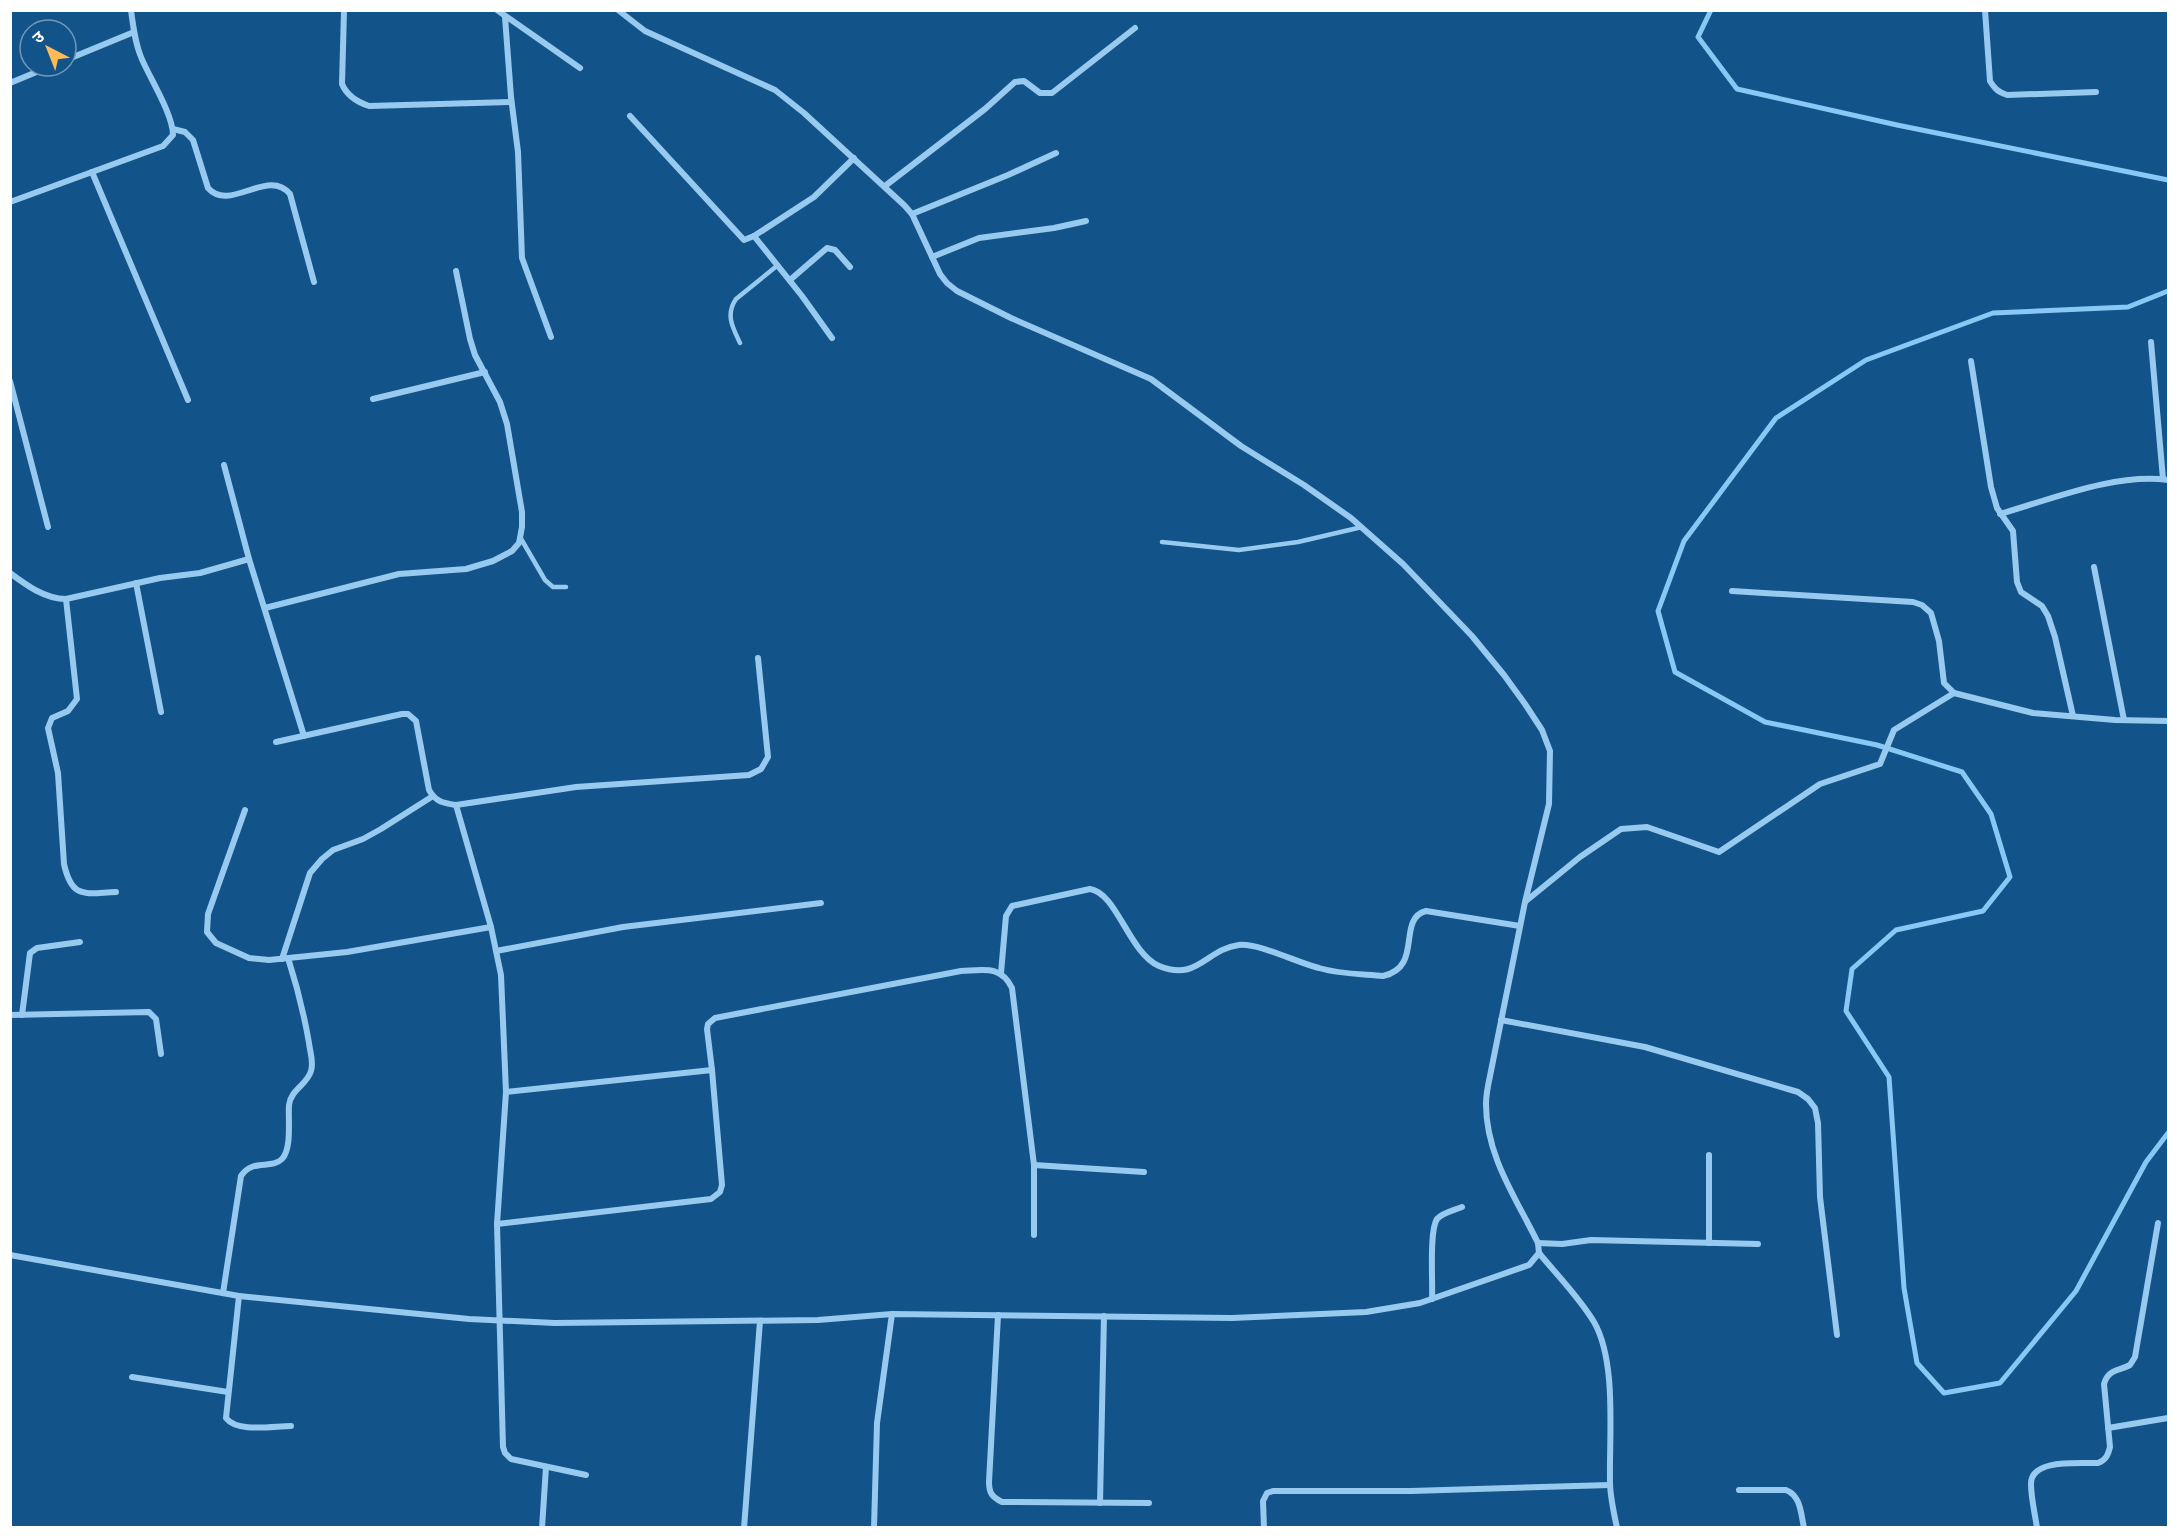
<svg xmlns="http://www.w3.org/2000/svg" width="2179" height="1538" font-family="Figtree,'Noto Sans Devanagari',sans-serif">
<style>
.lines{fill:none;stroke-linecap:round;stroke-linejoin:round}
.stream{stroke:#89c7f4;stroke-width:5}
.lane{stroke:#98caf0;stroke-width:4.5}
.street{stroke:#98caf0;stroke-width:6}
</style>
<rect width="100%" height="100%" fill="#125489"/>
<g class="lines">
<g class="stream">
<path d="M1711 10 1698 37 1737 89 1897 125 2168 180"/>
<path d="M2168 291 2128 307 1993 313 1866 360 1776 418 1684 541 1658 611 1675 672 1765 722 1877 745 1962 772 1991 814 2010 877 1983 911 1896 930 1852 969 1846 1011 1889 1077 1904 1288 1917 1363 1944 1393 2000 1383 2076 1291 2146 1162 2168 1133"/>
</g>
<g class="lane">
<path d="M740 343C733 328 725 315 736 299L778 265"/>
<path d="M520 537 545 580 553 587H566"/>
<path d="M1162 542 1239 550 1298 542 1362 527"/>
</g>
<g class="street">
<path d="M497 10 580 68"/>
<path d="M1985 10 1990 81C1995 89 1998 92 2007 95L2096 92"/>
<path d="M344 11 342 84C347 96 357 102 369 106L511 102"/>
<path d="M505 17 511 97 518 152 522 258 551 337"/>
<path d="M66 60 134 32"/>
<path d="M10 83 51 66"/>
<path d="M630 116 744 240 754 236 814 197 854 158"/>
<path d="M173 129 185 132 193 140 208 188C230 213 268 167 290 194L314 282"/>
<path d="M92 172 188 400"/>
<path d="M885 186 985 109 1015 82 1024 81 1040 93H1052L1135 28"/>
<path d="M10 202 163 146 173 135C173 114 149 77 141 57 135 42 133 26 131 10"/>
<path d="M912 214 1008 175 1056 153"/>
<path d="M754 236 802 296 832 338"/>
<path d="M932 257 979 238 1054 228 1086 221"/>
<path d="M790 280 827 248 835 250 850 267"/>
<path d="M2151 342 2163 479"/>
<path d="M1971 361 1991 487 1997 508 2013 531 2017 582 2021 592 2042 606 2048 616 2055 637 2073 716"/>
<path d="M10 381 48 527"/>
<path d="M373 399 485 372"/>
<path d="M2000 514C2052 499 2115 473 2168 480"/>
<path d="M249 559 304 736"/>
<path d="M2094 567 2124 720"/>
<path d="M10 573C26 585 45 599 66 599L160 578 200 573 249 559 224 465"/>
<path d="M136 583 161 712"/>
<path d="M1732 591 1913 602 1922 605 1931 613 1939 641 1944 683 1954 693 2033 713 2115 720 2168 721"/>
<path d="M66 599 77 699 68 711 52 718 48 728 58 773 64 864C72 900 85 893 116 892"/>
<path d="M265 608 399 574 466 569 493 561 512 551 519 543 522 527V512L507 424 500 402 475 355 470 339 456 271"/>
<path d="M276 742 402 714H408L416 721 429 790C436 802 443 803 456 805L491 927 501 975 506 1092 497 1224 503 1447 505 1453 511 1459 586 1475"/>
<path d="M456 805 576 787 749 775 761 769 768 757 758 658"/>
<path d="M245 810 208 914 207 932 216 943 249 958 269 960 347 952 491 927"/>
<path d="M1526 901 1580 857 1621 829 1647 827 1719 852 1820 784 1880 764 1894 730 1954 693"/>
<path d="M496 951 623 927 821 903"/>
<path d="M282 959 310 873 322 859 333 850 363 839 381 829 433 796"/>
<path d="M1001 973 1006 916 1012 906 1090 889C1117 893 1129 953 1159 966 1198 982 1206 949 1239 945 1259 943 1298 963 1319 968 1339 974 1361 974 1383 976 1424 967 1396 919 1426 911L1520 926"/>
<path d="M10 1015 149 1012 156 1019 161 1054"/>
<path d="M22 1015 30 953 37 948 80 942"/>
<path d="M1501 1020 1645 1047 1798 1092 1808 1099 1815 1108 1818 1123 1820 1197 1837 1335"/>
<path d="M712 1070 707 1029 708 1024 715 1018 961 971C984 970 1001 965 1012 988L1034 1165V1235"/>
<path d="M1709 1155V1243"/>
<path d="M1034 1165 1144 1172"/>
<path d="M497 1224 711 1199 720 1192 722 1185 712 1070 506 1092"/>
<path d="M1538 1243 1562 1244 1591 1240 1758 1244"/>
<path d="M1539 1253C1557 1275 1579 1297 1594 1322 1617 1362 1609 1436 1610 1482 1610 1497 1614 1513 1617 1528"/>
<path d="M10 1255 239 1296 469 1319 555 1323 818 1320 892 1314 1232 1318 1366 1312 1420 1303 1529 1265 1539 1253 1538 1243C1516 1198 1486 1156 1486 1104 1486 1095 1488 1085 1490 1076L1525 902 1549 804 1550 751 1542 730 1525 704 1504 675 1472 636 1403 564 1351 518 1304 485 1241 446 1151 379 1011 318 957 291 947 283 940 274 912 214 904 205 804 113 775 90 645 31 618 10"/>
<path d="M223 1293 241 1176C253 1158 271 1170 282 1159 292 1149 288 1119 289 1105 291 1089 307 1085 311 1071 314 1062 310 1052 309 1043 304 1014 297 986 288 958"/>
<path d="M239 1296 226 1418C237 1433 273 1426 291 1426"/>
<path d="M1432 1299C1433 1283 1429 1231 1437 1219 1442 1213 1455 1210 1462 1207"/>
<path d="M998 1315 989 1482C989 1493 992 1497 1002 1502L1149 1503"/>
<path d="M132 1377 228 1392"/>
<path d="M2108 1428 2168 1418"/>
<path d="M1739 1490H1786C1801 1496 1801 1514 1804 1528"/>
<path d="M1100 1503 1104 1316"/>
<path d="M542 1528 546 1467"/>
<path d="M744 1528 760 1321"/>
<path d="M874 1528 877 1423 892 1314"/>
<path d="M1264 1528 1263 1501 1267 1493 1273 1491H1411L1610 1485"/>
<path d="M2037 1528C2035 1514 2031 1498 2031 1484 2031 1458 2080 1464 2098 1463 2106 1460 2108 1455 2110 1447L2104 1384C2108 1369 2119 1371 2130 1365L2135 1357 2158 1223"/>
</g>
</g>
<rect width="2179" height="1538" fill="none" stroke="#ffffff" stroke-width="24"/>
<g transform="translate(48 48) rotate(318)"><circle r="28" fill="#125489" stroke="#7198b8" stroke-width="1.5"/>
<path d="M0-4.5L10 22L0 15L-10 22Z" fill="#ffbb57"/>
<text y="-9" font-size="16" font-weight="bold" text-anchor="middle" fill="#ffffff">उ</text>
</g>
</svg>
